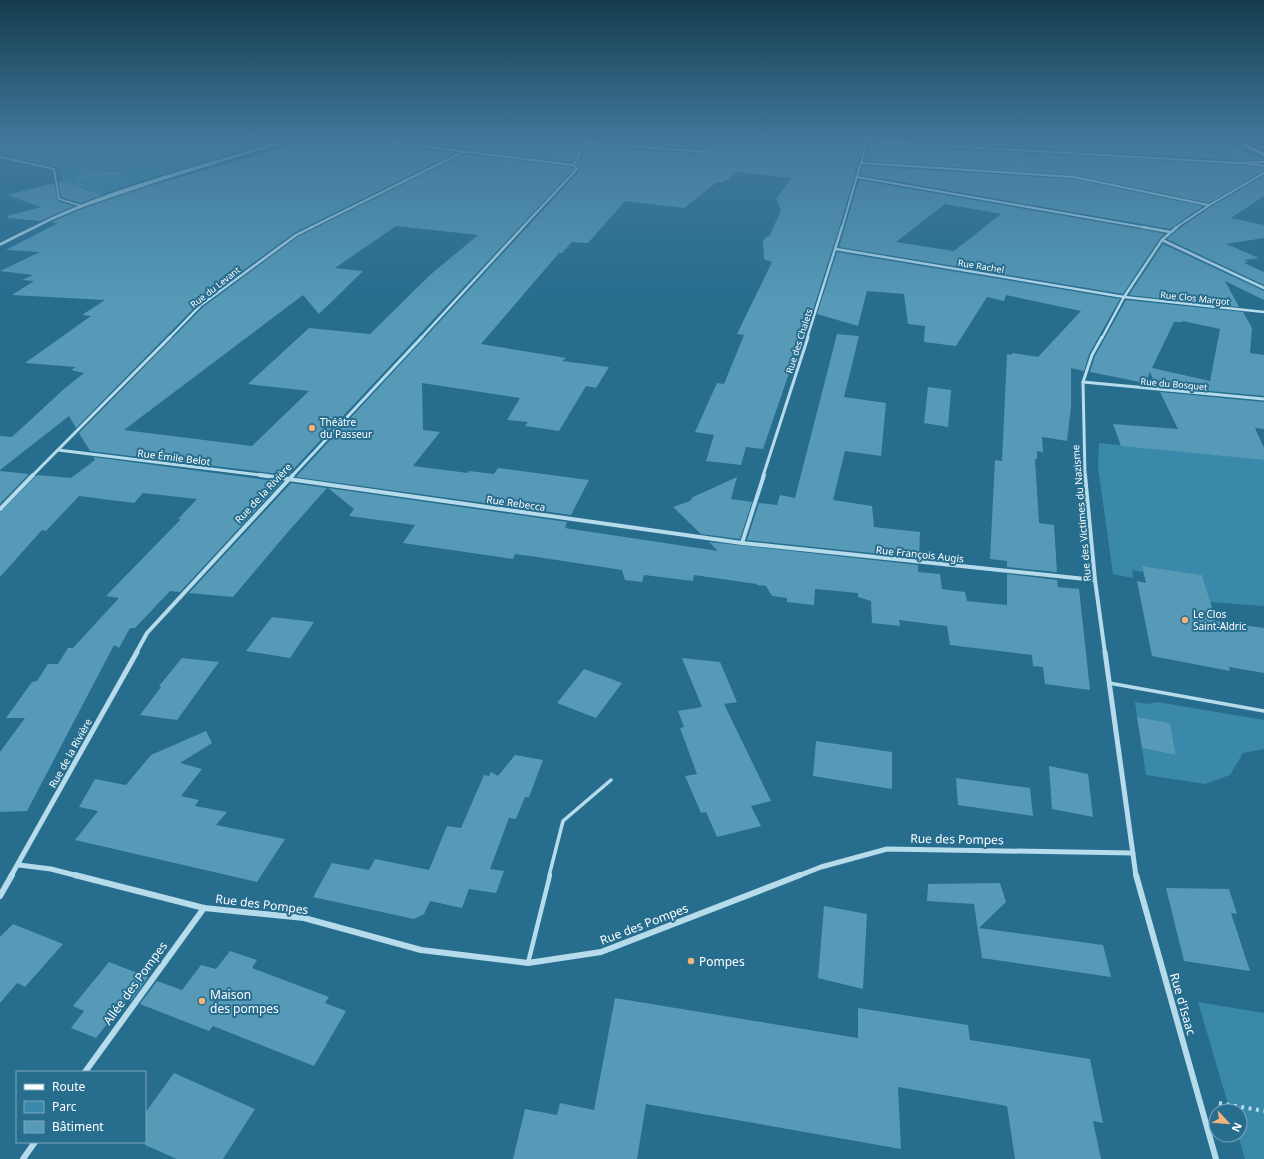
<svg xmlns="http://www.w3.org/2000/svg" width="1264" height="1159" font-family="'Noto Sans',sans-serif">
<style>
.green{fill:#3a89ab}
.building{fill:#569ab8;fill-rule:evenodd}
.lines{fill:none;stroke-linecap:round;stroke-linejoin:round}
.path-far1{stroke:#b6dbeb;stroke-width:1;stroke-dasharray:1 1.5;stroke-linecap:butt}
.path{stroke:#b6dbeb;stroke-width:4;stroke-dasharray:3 4.5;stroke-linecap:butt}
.service-far2{stroke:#b6dbeb;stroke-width:1.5}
.service-far1{stroke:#b6dbeb;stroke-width:3.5}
.service{stroke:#b6dbeb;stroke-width:4.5}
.minor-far5{stroke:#b6dbeb;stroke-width:2}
.minor-far4{stroke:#b6dbeb;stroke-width:2.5}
.minor-far3{stroke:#b6dbeb;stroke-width:3}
.minor-far2{stroke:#b6dbeb;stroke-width:4}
.minor-far1{stroke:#b6dbeb;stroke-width:5}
.minor{stroke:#b6dbeb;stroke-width:6}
.tertiary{fill:#b6dbeb;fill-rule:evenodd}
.primary{fill:#fafdff;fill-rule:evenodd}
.tram{stroke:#fff;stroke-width:1}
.poi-dot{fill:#f4b37b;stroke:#266d8e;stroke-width:1.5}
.labels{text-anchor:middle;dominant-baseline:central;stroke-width:4;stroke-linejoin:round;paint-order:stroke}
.far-street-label{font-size:9px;fill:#fff;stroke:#266d8e}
.poi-label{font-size:10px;fill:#fff;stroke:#266d8e;text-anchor:start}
.street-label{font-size:10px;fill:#fff;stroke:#266d8e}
.near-street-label{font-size:12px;fill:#fff;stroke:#266d8e}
.near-poi-label{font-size:12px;fill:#fff;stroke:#266d8e;text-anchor:start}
</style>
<rect width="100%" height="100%" fill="#266d8e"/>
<g class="green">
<path d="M1 141H276L125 186 80 202 66 198 60 168 0 155V142Z"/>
<path d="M1099 443 1264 460V606L1210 602 1202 575 1142 566 1143 572 1132 570 1133 578 1113 574 1098 467Z"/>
<path d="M1135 702 1148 704 1157 702 1264 720V749L1243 753 1230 775 1205 784 1146 775 1142 748 1176 755 1170 723 1137 717Z"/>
<path d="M1198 1002 1264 1013V1159H1245L1238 1135H1240V1111H1230Z"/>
</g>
<g class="building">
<path d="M306 141H377L379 143 455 153 294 233 199 303 76 428 69 416 0 470V436L12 437 64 389 84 373 71 370 76 367 25 363 91 316 82 315 105 300 12 295 34 281 22 280 33 275 0 271 40 252 6 250 58 223 51 222 84 208 149 186Z"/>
<path d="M403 141H581L575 159 572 162Z"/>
<path d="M596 141H653L713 146 715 141H858L859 143 864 144 840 225 812 313 810 312 763 449 746 447 741 465 706 461 714 435 695 432 717 383 724 384 744 335 737 334 772 262 764 259 763 240 770 235 781 210 776 199 792 178 736 172 727 180H724L721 183 717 182 684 208 625 201 588 243 572 242 562 253H559L481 344 566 358 562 361 609 367 596 388 586 386 559 431 525 426 528 422 507 420 520 398 422 383 423 430 440 432 413 466 468 473 469 471 494 474 498 468 589 480 571 515 296 477 579 171V168L576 165 579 161 584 146 709 154 711 153 709 150Z"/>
<path d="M910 141H1036L1076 143 1075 141H1221L1264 160H1238Z"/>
<path d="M869 144 1245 165 1264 168V171L1209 203 1074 175 864 161Z"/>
<path d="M464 154 572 167 574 169 288 475 90 451 79 433 203 307 297 237ZM396 226 478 235 430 275 370 334 309 328 248 384 309 391 252 446 124 430 303 295 319 314 363 271 335 268Z"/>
<path d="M863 166 1074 179 1203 206 1170 229 860 175Z"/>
<path d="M1264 176V196L1231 218 1264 225V238L1226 244 1259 258 1244 260 1249 262 1244 263 1264 272V285L1167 239 1180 228 1212 206Z"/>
<path d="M859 180 1140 229 1165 234 1160 238 1123 294 839 247ZM945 204 1001 214 954 251 896 242Z"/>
<path d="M62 181 102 195 81 203 61 197 58 182Z"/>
<path d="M54 183 58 201 74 206 40 221 8 218 7 216 41 207 7 195Z"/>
<path d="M1163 244 1264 291V300L1225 281 1239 307 1129 295Z"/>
<path d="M837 252 1120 299 1089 354 1084 371 1071 368V407L1067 441 1042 437 1043 452 1037 451V459H1035L1039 523 1054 525 1057 572 1007 567V561L990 559 995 460 1002 461 1007 354 1012 355V353L1038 357 1081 311 1006 295 1004 301 987 297 956 346 924 342 925 326 908 324 904 294 867 291 858 326 817 314Z"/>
<path d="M1126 300 1243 312 1252 328 1250 353 1264 355V396L1156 386 1150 372 1145 383 1090 372 1095 356ZM1183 321 1220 329 1210 381 1152 368 1174 322H1182Z"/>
<path d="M837 334 859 336 844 397 886 403 881 456 845 451 833 500 872 506 874 527 920 532 919 558 747 540 759 503 777 505 780 495 795 498Z"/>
<path d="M928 387 951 390 948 427 924 423Z"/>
<path d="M1160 392 1264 402V429L1255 428 1264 448V460L1121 446 1113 424 1178 429Z"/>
<path d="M93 457 282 482 180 592 170 591 135 628H130L119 648 114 645 27 811 0 812V752L25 718H6L32 682 37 681 48 664H58L68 648H73L119 598 106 596 181 519H178L197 499 143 493 134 503 79 496 46 531 42 530 0 577V512L37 475 71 478 95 460Z"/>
<path d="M0 471 29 474 0 504Z"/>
<path d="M737 477 731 499 752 502 740 539 701 534 673 507 690 501 693 497Z"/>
<path d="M291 483 327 488 287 533 233 597 189 593Z"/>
<path d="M328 488 567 522 565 528 718 551 709 542 918 565V572L940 574 942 589 965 592 967 601 1007 605V574L1057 580 1058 587 1079 589 1090 690 1045 684 1043 667 1033 666 1032 655 950 645 947 626 899 620 900 626 872 623 871 601 858 597V593L815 589 814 605 787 602V598L772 596 766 586 756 585 757 584 694 575 693 581 644 575 642 582 625 580 622 570 537 557 515 554 513 559 403 543 415 525 349 516 354 509Z"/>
<path d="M1142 566 1202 575 1216 621 1264 628V673L1229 667 1230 671 1152 656 1137 581 1146 583Z"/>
<path d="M272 617 314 622 290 658 246 651Z"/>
<path d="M182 658 219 662 177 720 140 715 161 687 159 686Z"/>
<path d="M682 658 720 662 737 702 724 704 771 801 751 806 761 826 717 837 706 812 701 813 685 776 697 774 680 728 684 727 678 711 702 707Z"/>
<path d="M584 669 622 683 596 718 557 703Z"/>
<path d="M1137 717 1170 723 1176 755 1142 748Z"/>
<path d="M206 731 212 743 180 763 202 769 181 796 199 800 195 806 227 812 216 825 285 839 257 882 75 840 98 811 79 807 95 779 126 785 151 755Z"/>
<path d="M816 741 892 752V789L813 776Z"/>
<path d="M515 755 543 760 529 797H525L516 819 509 818 490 869 504 871 496 893 469 889 462 908 430 901 424 914 414 919 313 897 332 863 369 870 375 859 429 870 447 826 461 828 484 775 489 776 491 772 498 776Z"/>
<path d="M1049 766 1088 774 1093 817 1052 809Z"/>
<path d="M956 778 1030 788 1033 816 958 805Z"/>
<path d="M1000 883 1006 902 979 928 1103 945 1111 977 982 958 974 904 927 901 928 884Z"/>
<path d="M1166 888 1229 889 1237 914 1231 913 1250 971 1184 961Z"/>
<path d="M824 906 867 914 863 989 818 978Z"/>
<path d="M13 924 63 944 25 987 17 983 0 1003V937Z"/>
<path d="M230 951 257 960 252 968 329 997 325 1003 346 1011 314 1066 213 1026 209 1031 140 1004 157 981 182 990 201 965 216 969Z"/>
<path d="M109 962 148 977 131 1001 127 999 96 1038 71 1028 84 1011 73 1006Z"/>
<path d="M615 998 858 1038V1008L968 1025 970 1040 1090 1059 1103 1123 1093 1121 1101 1159H1015L1007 1106 898 1087 901 1149 646 1104 637 1159H513L525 1109 557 1115 560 1103 594 1110Z"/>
<path d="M174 1073 255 1109 223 1159H177L145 1145V1113Z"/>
</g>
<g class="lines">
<g class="path-far1">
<path d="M27 141 40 149"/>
<path d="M98 141 170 157"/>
<path d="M161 141 198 149"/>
<path d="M181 144 192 141"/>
<path d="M39 147 68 148"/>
<path d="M56 153 65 150 79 141"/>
<path d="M83 177C90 156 111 154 130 149"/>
<path d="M86 186 78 184 77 181 92 174 120 173"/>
</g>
<path class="path" d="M1219 1103 1264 1111"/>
<path class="service-far2" d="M0 157 54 169 59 199 82 206"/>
<g class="service-far1">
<path d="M1109 683 1264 711"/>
<path d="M549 876 563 821 611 780"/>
</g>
<path class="service" d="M528 963 550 875"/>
<g class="minor-far5">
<path d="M379 141 573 165"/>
<path d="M860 141 1238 163 1264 162"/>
<path d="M583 143 709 152"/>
<path d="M861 163 1074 177 1208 205"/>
<path d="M1247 164 1264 166"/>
<path d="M573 165 577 160 583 142"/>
<path d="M857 177 1148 228"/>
<path d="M310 228 465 151"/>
<path d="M522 228 577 169 573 165"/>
<path d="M842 228 867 142"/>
<path d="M1175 228 1211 204 1264 173"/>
</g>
<g class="minor-far4">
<path d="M1142 227 1170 232"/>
<path d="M1162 240 1264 288"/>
<path d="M836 249 1124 297 1264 312"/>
<path d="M169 338 201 305 296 235 312 227"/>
<path d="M421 338 523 227"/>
<path d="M807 338 842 227"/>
<path d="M1102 338 1124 297 1162 240 1177 227"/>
</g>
<g class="minor-far3">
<path d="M1083 382 1264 399"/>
<path d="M58 450 268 476"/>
<path d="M32 476 170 337"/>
<path d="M292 476 422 337"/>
<path d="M763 476 808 337"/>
<path d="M1085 476 1083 382 1092 355 1102 337"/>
</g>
<g class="minor-far2">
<path d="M260 475 742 543 1095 580"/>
<path d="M1085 475 1095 580 1105 653"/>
<path d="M0 509 33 475"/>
<path d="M742 543 764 475"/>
<path d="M136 653 147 633 293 475"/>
</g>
<g class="minor-far1">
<path d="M1105 652 1136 876"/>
<path d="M19 865 51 869 78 876"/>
<path d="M11 876 137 652"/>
<path d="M798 876 821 867 887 849 1133 853"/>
</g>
<g class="minor">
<path d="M75 875 204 908 304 918 421 950 528 963 601 952 800 875"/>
<path d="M1136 875 1216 1159"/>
<path d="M0 896 12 875"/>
<path d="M85 1072 204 908"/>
<path d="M23 1159 35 1142"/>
</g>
<path class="tertiary" d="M283 141H288L160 181 83 207 52 220 0 246V243C22 232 45 220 68 210 137 181 211 163 283 141Z"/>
<path class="primary" d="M1233 141H1239L1264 153V156Z"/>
<path class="tram" d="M1248 141 1264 149"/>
</g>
<linearGradient id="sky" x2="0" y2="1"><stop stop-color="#153c4e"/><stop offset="0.46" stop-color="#41789b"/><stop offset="1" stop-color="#41789b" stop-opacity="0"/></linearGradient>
<rect width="1264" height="304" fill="url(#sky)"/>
<g class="poi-dot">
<circle cx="312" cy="428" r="4"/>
<circle cx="1185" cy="620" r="4"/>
<circle cx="691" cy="961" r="4"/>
<circle cx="202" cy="1001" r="4"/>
</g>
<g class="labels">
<g class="far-street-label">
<text transform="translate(981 266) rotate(9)">Rue Rachel</text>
<text transform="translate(215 287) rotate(-38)">Rue du Levant</text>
<text transform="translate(1195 298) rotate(6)">Rue Clos Margot</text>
<text transform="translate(799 341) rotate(-72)">Rue des Chalets</text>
<text transform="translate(1174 384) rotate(5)">Rue du Bosquet</text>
</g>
<g class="poi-label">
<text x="320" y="422">Théâtre<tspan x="320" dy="12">du Passeur</tspan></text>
<text x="1193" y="614">Le Clos<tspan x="1193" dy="12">Saint-Aldric</tspan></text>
</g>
<g class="street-label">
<text transform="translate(174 457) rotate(7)">Rue Émile Belot</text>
<text transform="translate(263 493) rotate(-47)">Rue de la Rivière</text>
<text transform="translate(516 503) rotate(8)">Rue Rebecca</text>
<text transform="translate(1081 513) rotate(-95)">Rue des Victimes du Nazisme</text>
<text transform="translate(920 554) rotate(6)">Rue François Augis</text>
<text transform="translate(70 753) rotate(-61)">Rue de la Rivière</text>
</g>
<g class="near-street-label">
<text transform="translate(957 839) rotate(1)">Rue des Pompes</text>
<text transform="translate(262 904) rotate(7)">Rue des Pompes</text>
<text transform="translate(644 924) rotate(-21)">Rue des Pompes</text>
<text transform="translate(135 983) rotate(-54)">Allée des Pompes</text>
<text transform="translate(1183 1004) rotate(74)">Rue d'Isaac</text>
</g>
<g class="near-poi-label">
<text x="699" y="961">Pompes</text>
<text x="210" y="994">Maison<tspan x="210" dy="14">des pompes</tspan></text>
</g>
</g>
<rect x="16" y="1071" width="130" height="72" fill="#266d8e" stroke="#7da7bb"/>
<rect x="24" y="1084" width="20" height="6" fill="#fafdff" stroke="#7da7bb"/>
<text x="52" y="1091" font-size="12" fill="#ffffff">Route</text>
<rect x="24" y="1101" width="20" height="12" fill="#3a89ab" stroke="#7da7bb"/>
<text x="52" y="1111" font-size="12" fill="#ffffff">Parc</text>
<rect x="24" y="1121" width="20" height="12" fill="#569ab8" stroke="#7da7bb"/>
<text x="52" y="1131" font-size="12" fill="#ffffff">Bâtiment</text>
<g transform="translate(1228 1123) rotate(116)"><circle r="19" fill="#266d8e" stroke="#7da7bb"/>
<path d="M0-3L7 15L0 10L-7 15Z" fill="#f4b37b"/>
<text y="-6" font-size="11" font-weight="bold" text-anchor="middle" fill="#ffffff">N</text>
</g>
</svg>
